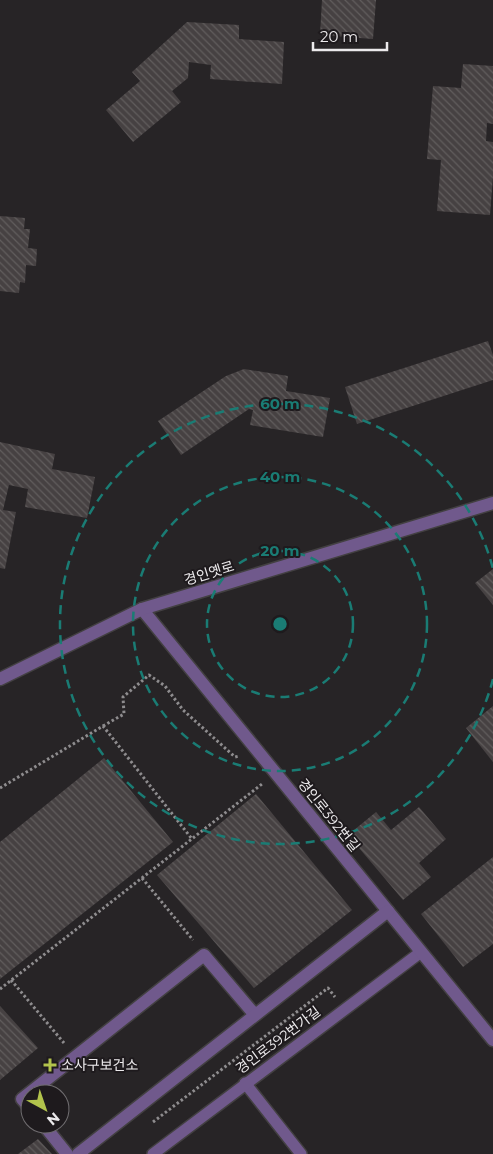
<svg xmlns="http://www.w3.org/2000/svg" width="493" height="1154" font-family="Montserrat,'Noto Sans KR',sans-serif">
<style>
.building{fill:url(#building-back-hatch)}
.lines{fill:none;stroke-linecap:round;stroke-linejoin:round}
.service-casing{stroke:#434042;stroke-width:14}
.minor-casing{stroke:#434042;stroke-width:15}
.tertiary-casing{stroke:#434042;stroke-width:15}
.path{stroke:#8e8c8e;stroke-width:3;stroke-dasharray:2.5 2.5;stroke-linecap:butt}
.service{stroke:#70598c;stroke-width:11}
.minor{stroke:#70598c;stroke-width:12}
.tertiary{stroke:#70598c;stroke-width:12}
.ring{fill:none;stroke:#1a7c74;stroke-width:2.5;stroke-dasharray:9 6}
.poi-dot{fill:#b2c34c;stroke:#1e1a1d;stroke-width:2}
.labels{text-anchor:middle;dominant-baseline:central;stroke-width:4;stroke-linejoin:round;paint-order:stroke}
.street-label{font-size:14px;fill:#eceaec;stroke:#1e1a1d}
.poi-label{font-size:14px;fill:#eceaec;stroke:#1e1a1d;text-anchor:start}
.centre{fill:#1a7c74;stroke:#1e1a1d;stroke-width:2.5}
.ring-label{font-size:15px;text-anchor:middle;font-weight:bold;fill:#1a7c74;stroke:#1e1a1d;stroke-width:4;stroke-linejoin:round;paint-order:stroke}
</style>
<defs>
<pattern id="building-back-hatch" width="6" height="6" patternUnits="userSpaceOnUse" patternTransform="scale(1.25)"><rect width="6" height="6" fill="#464142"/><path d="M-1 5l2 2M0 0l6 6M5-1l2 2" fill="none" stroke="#615d5d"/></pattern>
</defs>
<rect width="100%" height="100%" fill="#272426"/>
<g class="building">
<path d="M322 0H376L373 39 320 35Z"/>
<path d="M187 22 239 25V39L284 42 282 84 210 79 211 65 189 62 188 78 172 91 181 102 133 142 106 110 140 81 132 72Z"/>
<path d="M463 64 493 66V124L487 123 486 141 493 142V176L490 215 437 211 441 160 427 159 433 86 461 88Z"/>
<path d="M0 216 25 218 24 229H30L28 248 37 249 36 266 26 265 25 283 20 282 19 293 0 291Z"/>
<path d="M488 341 493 355V380L357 424 345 387Z"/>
<path d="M244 369 288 376 286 391 330 398 323 437 250 425 253 410 249 409 181 455 158 421 226 376Z"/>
<path d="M0 442 55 454 52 469 95 477 87 518 25 507 28 489 9 485 3 510 16 512 5 569 0 568Z"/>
<path d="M493 569V605L475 583Z"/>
<path d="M493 706V762L466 728Z"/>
<path d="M104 758 173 842 0 979V842Z"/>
<path d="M256 794 352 910 254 988 157 875Z"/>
<path d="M419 807 446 839 419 863 431 877 403 900 348 835 376 812 391 830Z"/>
<path d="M493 857V944L463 967 421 914Z"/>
<path d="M0 1006 38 1048 0 1080Z"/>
<path d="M38 1139 52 1154H18Z"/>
</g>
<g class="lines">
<g class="service-casing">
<g id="service">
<path d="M245 1083 301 1154"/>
<path d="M153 1154 421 952"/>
</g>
</g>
<g class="minor-casing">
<g id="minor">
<path d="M142 609 493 1040"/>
<path d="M30 1108 22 1099 204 955 255 1015"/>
<path d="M43 1124 67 1154"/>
<path d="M78 1154 388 911"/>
</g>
</g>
<g class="tertiary-casing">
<path id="tertiary" d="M0 679 142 609 493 503"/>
</g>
<g class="path">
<path d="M103 726 124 714 123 697 149 675 165 686 183 710 235 757 239 756"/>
<path d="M0 788 103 726 192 839"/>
<path d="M142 878 193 940"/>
<path d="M11 980 64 1043"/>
<path d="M0 989 262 784"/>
<path d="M153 1122 328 988 335 997"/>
</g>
<use href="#service" class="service"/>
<use href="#minor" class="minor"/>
<use href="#tertiary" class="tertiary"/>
</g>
<g class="ring">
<circle cx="280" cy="624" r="73"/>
<circle cx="280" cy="624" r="147"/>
<path d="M493 679A220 220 0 1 1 493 569"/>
</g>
<path class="poi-dot" d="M47.5 1057.5h5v5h5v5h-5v5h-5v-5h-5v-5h5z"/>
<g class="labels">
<g class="street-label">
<text transform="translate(209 573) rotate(-17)">경인옛로</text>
<text transform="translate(329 815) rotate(51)">경인로392번길</text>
<text transform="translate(278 1040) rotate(-37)">경인로392번가길</text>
</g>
<g class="poi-label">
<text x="61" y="1065">소사구보건소</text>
</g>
</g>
<circle cx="280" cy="624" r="8" class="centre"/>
<g class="ring-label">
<text x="280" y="409">60 m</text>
<text x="280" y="482">40 m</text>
<text x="280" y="556">20 m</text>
</g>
<g transform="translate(45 1109) rotate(140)"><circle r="24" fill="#1e1a1d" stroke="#706d70"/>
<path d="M0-4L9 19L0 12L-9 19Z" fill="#b2c34c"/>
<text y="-8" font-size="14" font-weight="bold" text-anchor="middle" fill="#eceaec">N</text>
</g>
<path d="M313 42v8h74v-8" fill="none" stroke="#eceaec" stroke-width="2.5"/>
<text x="320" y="42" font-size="15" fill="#eceaec" stroke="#1e1a1d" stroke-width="4" paint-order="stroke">20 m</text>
</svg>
